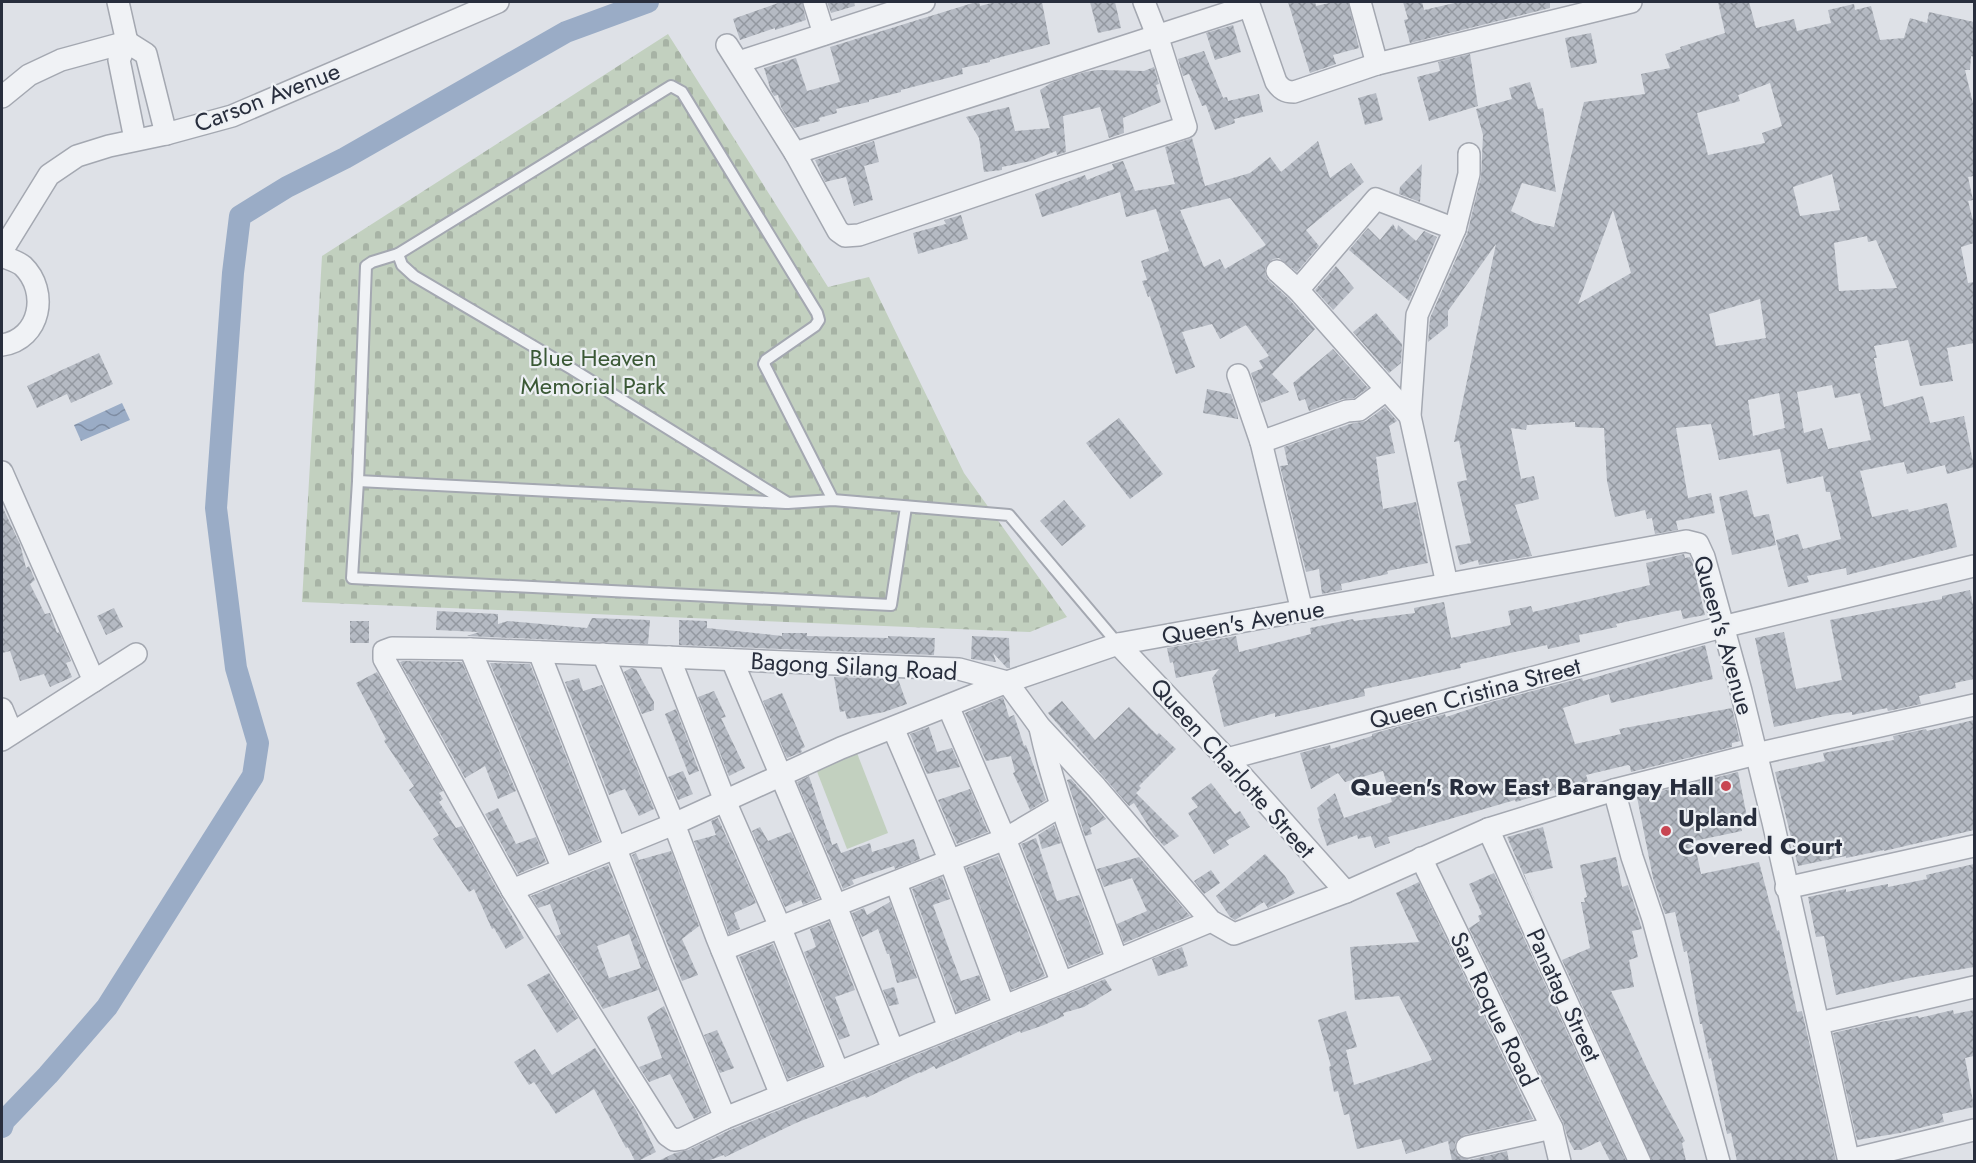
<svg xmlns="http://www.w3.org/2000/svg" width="1976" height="1163" font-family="Jost,sans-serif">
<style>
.cemetery{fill:url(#cemetery-stones)}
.pitch{fill:#c2d0bf}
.water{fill:url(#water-waves)}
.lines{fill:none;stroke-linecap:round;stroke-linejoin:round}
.canal{stroke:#9aacc6;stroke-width:22}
.building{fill:url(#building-cross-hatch);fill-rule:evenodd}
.lane-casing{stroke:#a4a8b1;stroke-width:14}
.street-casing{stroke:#a4a8b1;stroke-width:24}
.lane{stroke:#f0f2f5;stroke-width:10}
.street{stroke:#f0f2f5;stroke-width:21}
.poi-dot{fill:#c84652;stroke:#edf0f4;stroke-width:2}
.labels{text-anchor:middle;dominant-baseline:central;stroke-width:4.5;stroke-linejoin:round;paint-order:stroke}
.street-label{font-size:24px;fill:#282e3d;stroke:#edf0f4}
.park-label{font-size:24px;fill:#3a5835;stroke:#edf0f4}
.poi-label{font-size:24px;font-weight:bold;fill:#282e3d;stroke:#edf0f4;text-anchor:end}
</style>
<defs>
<pattern id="cemetery-stones" width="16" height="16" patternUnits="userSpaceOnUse" patternTransform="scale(1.5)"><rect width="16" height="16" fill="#c2d0bf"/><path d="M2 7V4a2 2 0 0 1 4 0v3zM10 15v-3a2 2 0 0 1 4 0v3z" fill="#a7b3a5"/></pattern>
<pattern id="water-waves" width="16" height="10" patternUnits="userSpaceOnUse" patternTransform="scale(1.5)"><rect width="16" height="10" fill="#9aacc6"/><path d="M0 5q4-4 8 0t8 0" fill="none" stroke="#7e8ca2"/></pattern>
<pattern id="building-cross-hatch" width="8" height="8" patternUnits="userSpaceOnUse" patternTransform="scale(1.5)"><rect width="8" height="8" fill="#b5bac3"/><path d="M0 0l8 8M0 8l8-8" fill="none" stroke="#9398a0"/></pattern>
</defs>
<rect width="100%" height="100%" fill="#dee1e7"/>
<path class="cemetery" d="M668 34 828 287 869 277 964 473 1067 617 1030 632 302 602 322 256Z"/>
<path class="pitch" d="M857 753 888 833 847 849 816 769Z"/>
<path class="water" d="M122 403 130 420 81 441 74 425Z"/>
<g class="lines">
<path class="canal" d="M2 1127 4 1121 48 1075 107 1007 253 776 258 743 236 668 216 508 233 273 240 216 287 187 345 158 566 32 648 2"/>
</g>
<g class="building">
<path d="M781 2H802L806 20 775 30V28L740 40 733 19Z"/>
<path d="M827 2H854L855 6 831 13Z"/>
<path d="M976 2H979L980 6 995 2H1042L1050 44 990 60V62L962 68 963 74 901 90V92L869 100V102L836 109 837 113 819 118 820 121 794 128 781 107 778 95 774 96 771 91 764 68 796 58 807 91 840 82 830 47Z"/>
<path d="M1090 2H1115L1121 28 1098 33Z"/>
<path d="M1288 2H1315L1316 6 1334 2H1348L1359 48 1333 55 1336 64 1310 73Z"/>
<path d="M1403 2H1422L1424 10 1459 2H1550V8L1410 43 1404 20 1408 19Z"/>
<path d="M1718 2H1749L1756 28 1794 19 1797 31 1831 23 1828 10 1854 4 1855 10 1871 6 1880 40 1904 38 1910 18 1927 23 1929 12 1974 22V57L1971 56 1970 70H1965L1974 108V176L1968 177 1973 200 1968 201 1974 224V243L1961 247 1968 283 1974 282V343L1947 348 1953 381 1920 386 1908 340 1874 346 1877 358H1874L1884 407 1923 396 1930 423 1964 416 1974 467 1947 474 1945 465 1907 474 1904 462 1860 471 1872 517 1908 509 1909 512 1947 503 1957 547 1847 575 1846 568 1807 576 1809 582 1788 587 1776 540 1798 534 1803 549 1841 539 1830 492H1826L1823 476 1787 484 1780 449 1719 460 1711 424 1676 428 1688 498 1711 493 1715 513 1676 521 1678 530 1655 534 1652 518 1647 519 1645 510 1615 517 1607 481 1604 428 1575 427V422L1527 425 1526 430 1511 428 1521 479 1534 476 1539 499 1515 505 1532 556 1479 565 1478 560 1460 565 1455 546 1471 543 1457 482 1467 480 1459 441 1454 442 1496 244 1448 311V326L1428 342 1430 318 1467 234 1481 177 1483 135 1476 109 1512 99 1509 88 1530 82 1538 109 1543 108 1556 192 1522 183 1511 211 1535 223 1554 227 1584 102 1645 94 1641 74 1670 68 1665 54 1681 49 1680 47 1725 33ZM1770 83 1782 126 1762 133 1765 143 1708 155 1697 113 1740 101 1738 95ZM1832 174 1840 210 1800 216 1793 187ZM1613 210 1631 273 1578 304ZM1867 236 1868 242 1876 240 1897 288 1839 291 1834 243ZM1760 299 1766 338 1716 346 1709 314ZM1832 385 1835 398 1860 393 1871 440 1828 449 1822 428 1804 433 1797 392ZM1779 393 1785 428 1753 436 1748 400Z"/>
<path d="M1233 25 1241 52 1215 60 1206 33Z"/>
<path d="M1591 33 1597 63 1571 68 1565 38Z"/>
<path d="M1204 51 1223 98 1227 97 1228 101 1259 94 1263 112 1234 119 1235 123 1215 130 1206 105 1202 106 1189 74 1183 76 1178 59Z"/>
<path d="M1470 54 1478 106 1429 121 1417 77 1440 71 1438 62Z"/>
<path d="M1154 67 1159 84 1156 85 1161 102 1123 118 1124 133 1109 138 1100 107 1063 116 1066 152 1057 155 1056 151 1031 161 1002 167V170L984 172 979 138 966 117 1009 107 1015 131 1050 128 1040 90 1051 83 1085 72 1098 70 1144 71Z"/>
<path d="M1376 93 1383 120 1365 125 1358 98Z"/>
<path d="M1192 138 1205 186 1250 173 1270 157 1281 172 1318 141 1330 178 1351 163 1364 182 1306 230 1319 246 1297 272 1279 258 1273 259 1265 268V274L1268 280 1289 299 1315 329 1272 374 1289 392 1261 403 1251 373 1263 368 1259 361 1269 356 1246 325 1220 339 1212 324 1182 332 1195 367 1176 374 1150 296 1148 297 1142 281 1147 280 1141 261 1169 251 1156 209 1126 217 1120 192 1042 217 1035 194 1085 175 1087 180 1114 169 1112 164 1123 161 1135 191 1175 184 1165 147ZM1230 198 1266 245 1225 269 1220 259 1204 267 1180 210Z"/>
<path d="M874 141 879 162 864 166 873 200 854 206 846 177 825 182 815 160Z"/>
<path d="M1422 164 1420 202 1399 194 1400 187Z"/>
<path d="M961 215 968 239 918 254 913 233 946 224 944 220Z"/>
<path d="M1393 224 1397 231 1398 225 1416 241 1424 231 1437 237 1409 301 1349 250 1368 228 1380 240Z"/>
<path d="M1336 266 1354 288 1333 310 1315 290Z"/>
<path d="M1376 313 1402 344 1401 363 1389 373 1353 332Z"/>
<path d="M1333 349 1368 388 1354 398 1343 399 1309 411 1305 399 1299 401 1293 383Z"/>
<path d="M99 353 113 384 71 403 67 394 37 408 27 386Z"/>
<path d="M1207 389 1231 394 1238 416V419L1203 413Z"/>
<path d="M1385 407 1397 421 1389 426 1395 453 1376 457 1383 509 1416 502 1428 563 1387 571 1388 574 1341 584 1342 590 1322 594 1319 569 1306 572 1280 466 1288 465 1284 447 1350 424 1366 421Z"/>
<path d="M1119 418 1163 474 1130 499 1086 443Z"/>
<path d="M1747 490 1754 517 1769 514 1776 545 1732 555 1719 497Z"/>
<path d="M1064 500 1086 526 1062 546 1040 521Z"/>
<path d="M2 506 20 544 26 568 29 566 35 580 30 584 45 614 50 613 57 633 59 632 71 661 66 663 72 677 50 687 44 674 20 681 10 651 2 653Z"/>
<path d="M1684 554 1685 558 1690 557 1692 561 1705 615 1683 619 1681 610 1616 624 1617 627 1579 635 1580 642 1548 649 1547 645 1460 664 1461 668 1364 689 1365 696 1275 717V713L1224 727 1212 678 1219 669 1176 678 1173 662 1170 663 1167 648 1236 636 1239 652 1311 634 1310 628 1353 619 1354 621 1415 613 1414 608 1444 602 1451 638 1511 625 1508 611 1531 606 1533 612 1650 585 1646 563Z"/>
<path d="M1970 590 1974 610V679L1955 683 1956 688 1919 696 1921 704 1888 711 1887 708 1852 715V712L1830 715 1774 727 1755 638 1784 632 1796 689 1842 680 1830 620 1942 599V596Z"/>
<path d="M114 608 123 627 106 635 97 616Z"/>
<path d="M437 611 498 614V624L508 621 587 628 592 618 650 620 648 644 467 636 479 632 436 630Z"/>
<path d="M679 620 707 621V628L782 636V633H807V636L888 638V636L935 638 934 655 679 645Z"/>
<rect x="350" y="621" width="19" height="22"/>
<path d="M972 636 1009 638 1010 668H1007L993 653 996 662 971 659Z"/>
<path d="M1705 645 1713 679 1611 703 1609 694 1563 708 1575 744 1621 734 1619 729 1732 708 1740 741 1732 743V747L1631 772 1630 766 1628 765 1586 775 1589 784 1556 795 1554 790 1516 802 1515 800 1388 837 1390 843 1375 848 1371 836 1358 839 1357 835 1327 846 1318 819 1320 818 1317 808 1335 793 1344 818 1392 802 1383 771 1345 782 1338 773 1311 789 1300 753 1330 745 1331 749 1372 736V734L1375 733 1445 714 1446 717 1491 702 1582 678 1583 681Z"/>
<path d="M403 661 462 662 516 791 498 799 485 766 465 778 400 662Z"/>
<path d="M490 663 530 664 599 841 570 853Z"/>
<path d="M631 668 636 669 654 702V710L642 714 624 672Z"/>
<path d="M377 672 443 791 439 793 443 799 439 802 456 828 462 826 524 938 506 949 494 928 492 929 474 889 469 892 433 839 439 835 409 790 414 786 384 741 386 739 356 683Z"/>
<path d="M834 677 898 679 907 704 884 712 847 719 845 711 840 712Z"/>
<path d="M579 678 583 691 602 685 654 809 639 816 625 789 609 795 565 682Z"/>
<path d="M714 691 726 717 721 718 745 768 729 776 698 697Z"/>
<path d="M782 693 805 747 801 749 802 752 787 758 763 701Z"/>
<path d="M1003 697 1009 717 1014 715 1024 746 1026 745 1046 800 1030 810 1013 773 1015 772 1011 756 986 761 965 713Z"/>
<path d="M1062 701 1095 740 1129 707 1157 735 1159 733 1176 749 1139 786 1141 788 1136 793 1179 836 1164 846 1154 835 1134 803 1129 806 1048 713Z"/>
<path d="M676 709 699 771 689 775 665 714Z"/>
<path d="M1974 720V830L1884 851V850L1846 858V856L1798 866 1775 772 1825 761 1823 753 1894 740 1893 736 1926 729 1927 731Z"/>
<path d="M929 727 937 752 952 748 960 767 927 774 910 734Z"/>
<path d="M683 771 693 794 678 800 668 777Z"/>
<path d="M1738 772 1747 817 1739 819 1742 831 1694 841 1701 874 1759 862 1777 931 1779 930 1797 1012 1802 1011 1836 1161H1737L1731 1133 1727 1134 1711 1058 1709 1059 1702 1024H1700L1687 951 1684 952 1675 912 1665 914 1653 878 1637 797Z"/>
<path d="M809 776 827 830H828L832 845 837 843 841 853 870 843 872 852 914 839 920 859 895 869 894 866 852 880 854 884 843 889 797 782Z"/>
<path d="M1071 779 1106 819 1090 828 1092 834 1085 836 1067 780Z"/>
<path d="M1211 783 1235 814 1240 811 1250 827 1226 841 1229 845 1214 854 1188 813 1198 807 1191 798Z"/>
<path d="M970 789 988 832 957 844 938 800Z"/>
<path d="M498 808 516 844 536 837 546 862 518 874 485 814Z"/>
<path d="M718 818 756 903 734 913 740 929 729 934 694 841 716 835 711 821Z"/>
<path d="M1054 825 1061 843 1042 849 1038 835Z"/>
<path d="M760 827 768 841 791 832 819 898 803 905 801 900 785 907 752 831Z"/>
<path d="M1543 827 1553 868 1524 874 1536 903 1507 837Z"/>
<path d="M1036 838 1057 901 1079 895 1101 953 1069 966 1021 844Z"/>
<path d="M671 851 699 926 682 939 698 975 682 981 632 855 636 853 639 860Z"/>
<path d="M1265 854 1285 876 1295 893 1268 908 1264 902 1235 920 1230 917 1216 896Z"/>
<path d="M998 856 1045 976 1011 990 966 868Z"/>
<path d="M1139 857 1190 916 1124 943 1117 924 1147 911 1132 878 1104 887 1097 869Z"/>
<path d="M1616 857 1622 887 1628 885 1642 929 1632 931 1638 957 1629 960 1634 987 1611 991 1649 1073 1685 1141 1682 1143 1686 1161H1652L1562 960 1590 948 1581 902H1585L1584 898 1587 897 1580 865Z"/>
<path d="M1974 864V967L1910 978 1836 995 1824 936 1816 937 1808 897 1846 889V892L1888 884V887L1927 879 1926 875Z"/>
<path d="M608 865 658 990 603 1009 556 936 561 934 550 904 538 908 531 896ZM629 934 641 968 609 978 597 946Z"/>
<path d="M1211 870 1220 883 1204 894 1194 881Z"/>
<path d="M1494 873 1626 1161H1610L1600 1141 1581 1150H1574L1568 1139 1563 1122 1469 928 1480 921 1478 916 1482 914 1469 884Z"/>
<path d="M942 877 950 899 933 905 950 952 961 981 979 975 988 999 957 1012 912 889Z"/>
<path d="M1419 882 1533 1119 1464 1135 1455 1143V1150L1458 1156 1469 1160 1507 1151 1509 1161H1452L1448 1141 1406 1154 1401 1139 1357 1149 1349 1114 1344 1115 1338 1091 1334 1092 1329 1067 1331 1066 1318 1020 1346 1011 1357 1047 1346 1050 1354 1085 1432 1060 1399 996 1355 1000 1350 947 1419 942 1396 893Z"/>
<path d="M890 902 917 978 897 983 889 954H887L878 929 862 937 852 913 864 908 867 915Z"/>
<path d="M829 922 855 990 835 997 850 1036 839 1040 804 952 816 947 810 929Z"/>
<path d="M773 944 822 1066 788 1079 739 957Z"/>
<path d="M1182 947 1188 966 1158 976 1152 959Z"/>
<path d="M549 973 578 1018 557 1033 527 985Z"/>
<path d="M1105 979 1112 990 1084 1007 1063 1013 1064 1016 1044 1025 1021 1033 1020 1031 936 1069 934 1066 921 1073 920 1072 866 1098 865 1096 851 1101 796 1123 725 1157 724 1155 707 1161H658L675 1153 688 1150 730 1130Z"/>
<path d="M894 987 899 1004 889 1006 883 990Z"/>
<path d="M664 1006 709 1112 694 1119 670 1074 649 1082 639 1067 662 1058 647 1017Z"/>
<path d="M1953 1010 1954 1014 1974 1010V1056L1965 1058 1974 1107 1942 1114 1944 1122 1900 1133 1857 1140 1833 1033 1880 1022 1918 1016 1919 1018Z"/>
<path d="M717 1030 734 1068 720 1073 704 1035Z"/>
<path d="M595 1048 636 1110 656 1152 638 1161H635L628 1147 626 1148 594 1089 556 1114 534 1082 529 1085 514 1062 535 1049 552 1075Z"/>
</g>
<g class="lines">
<g class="lane-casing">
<g id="lane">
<path d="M398 254 402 265 414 276 572 369 788 503 833 500 1009 515 1118 644"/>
<path d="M358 481 786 503"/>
<path d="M833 500 764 364 766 360 815 326 819 320 817 313 682 92 671 86 398 254 372 262 366 266 358 481 352 578 891 605 906 507"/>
</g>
</g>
<g class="street-casing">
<g id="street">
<path d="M118 2 127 42 119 60 135 139"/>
<path d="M814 2 824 34"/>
<path d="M1248 2 1276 82C1281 89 1285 92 1294 92L1377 64 1631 2"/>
<path d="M1360 2 1377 64"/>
<path d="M127 42 146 54 166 134"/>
<path d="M727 45 795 153 838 231 845 236 859 235 1045 172 1186 127 1157 35 1144 2"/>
<path d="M739 62 924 2"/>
<path d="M2 97 29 75 61 60 127 42"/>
<path d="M795 153 1249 6"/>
<path d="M1455 229 1469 174V154"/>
<path d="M2 251 49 175 77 156 109 146 166 134 232 116 498 2"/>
<path d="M2 256C8 259 17 261 23 266 49 291 41 339 2 345"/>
<path d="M1277 271 1298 290 1410 416"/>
<path d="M1298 290 1376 199 1455 229 1417 315 1410 416 1447 584"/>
<path d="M1238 375 1261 442 1302 611"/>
<path d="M1261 442 1347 411 1359 410 1386 390"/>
<path d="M2 472 94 681"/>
<path d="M1118 644 1227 759 1346 892"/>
<path d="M470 649 563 869"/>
<path d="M539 652 660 962 725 1118"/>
<path d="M603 654 674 824 717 938 781 1095"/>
<path d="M669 657 725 801 781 929 838 1072"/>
<path d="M732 660 836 906 893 1050"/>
<path d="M948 706 1005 839 1062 983"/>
<path d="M2 709 12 733"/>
<path d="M893 728 950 861 1004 1006"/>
<path d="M1040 728C1057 807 1090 884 1117 960"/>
<path d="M2 740 136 654"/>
<path d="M1227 759 1722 627 1974 566"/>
<path d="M1614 790 1632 857 1653 919 1719 1162"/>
<path d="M1488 829 1640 1162"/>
<path d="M1421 858 1552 1128 1560 1162"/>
<path d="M896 883 949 1028"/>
<path d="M1786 888 1974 846"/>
<path d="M512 890 674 824 841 748 1007 682 1118 644 1686 541 1698 544 1704 557 1741 691 1773 822 1849 1162"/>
<path d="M1211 921 1062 983 725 1118 682 1139 674 1140 667 1135 512 890 384 659V651L392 648 470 649 959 669 1007 682 1040 727 1096 787 1211 921 1234 934 1346 892 1488 829 1614 790 1756 754 1974 705"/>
<path d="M722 950 1005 839 1061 806"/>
<path d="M1819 1023 1974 987"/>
<path d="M1467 1147 1552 1128"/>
<path d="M1849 1160 1974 1130"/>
</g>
</g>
<use href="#lane" class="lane"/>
<use href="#street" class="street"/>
</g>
<g class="poi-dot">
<circle cx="1726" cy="786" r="6"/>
<circle cx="1666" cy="831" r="6"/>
</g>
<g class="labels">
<g class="street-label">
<text transform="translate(267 97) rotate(-21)">Carson Avenue</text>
<text transform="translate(1243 622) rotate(-10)">Queen's Avenue</text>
<text transform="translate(1724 635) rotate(74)">Queen's Avenue</text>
<text transform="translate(854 666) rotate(3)">Bagong Silang Road</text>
<text transform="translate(1475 693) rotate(-15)">Queen Cristina Street</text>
<text transform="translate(1233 768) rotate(48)">Queen Charlotte Street</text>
<text transform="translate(1564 995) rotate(65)">Panatag Street</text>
<text transform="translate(1494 1009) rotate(64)">San Roque Road</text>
</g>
<g class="park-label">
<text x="593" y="357">Blue Heaven<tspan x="593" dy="28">Memorial Park</tspan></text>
</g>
<g class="poi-label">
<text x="1714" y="786">Queen's Row East Barangay Hall</text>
<text x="1678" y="817" text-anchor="start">Upland<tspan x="1678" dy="28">Covered Court</tspan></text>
</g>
</g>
<rect width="1976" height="1163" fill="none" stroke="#282e3d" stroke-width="6"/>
</svg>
